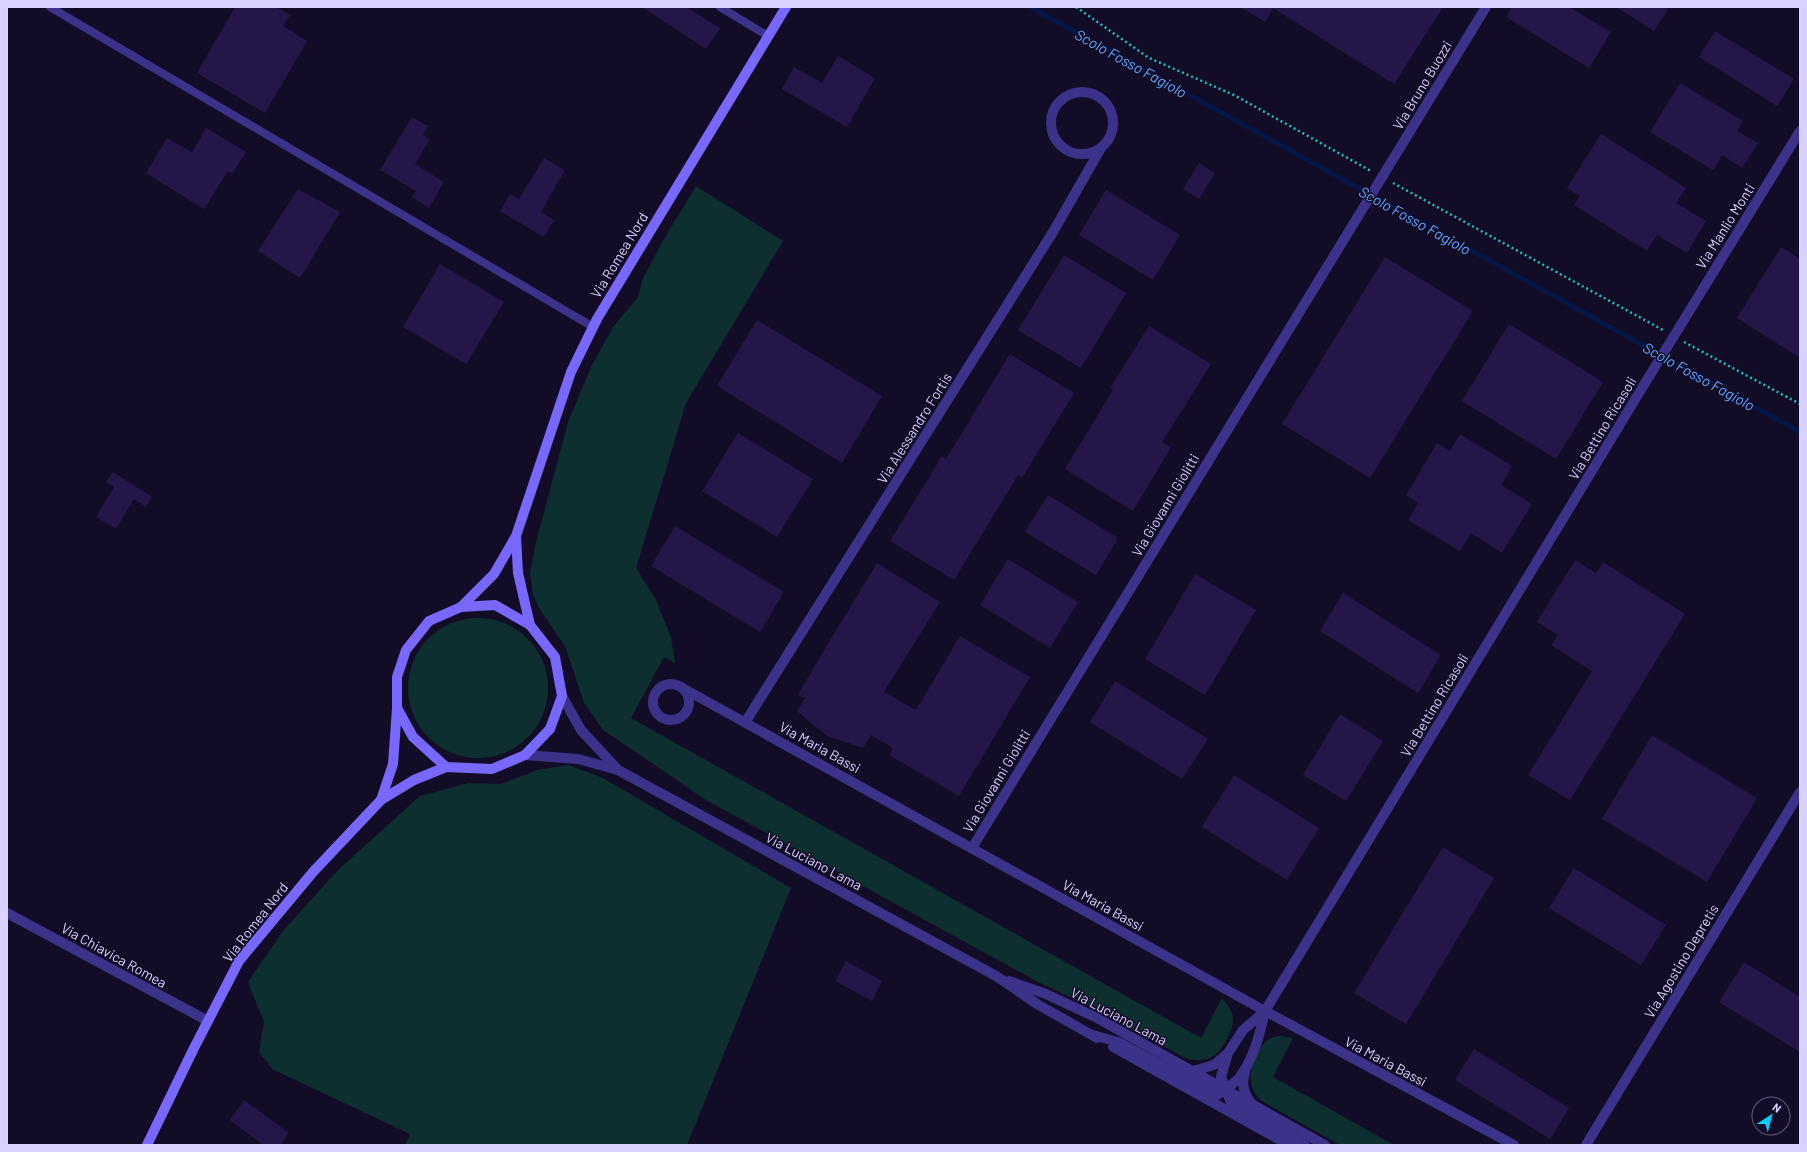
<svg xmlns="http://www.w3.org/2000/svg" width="1807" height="1152" font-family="Barlow,sans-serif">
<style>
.green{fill:#0e2f30}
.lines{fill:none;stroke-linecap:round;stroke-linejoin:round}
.stream{stroke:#041646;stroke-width:5}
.building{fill:#251649}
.path{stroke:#21bec3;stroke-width:2.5;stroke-dasharray:2 3;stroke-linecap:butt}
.service{stroke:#3d328a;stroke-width:8}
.minor{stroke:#3d328a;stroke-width:10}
.secondary{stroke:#7968ff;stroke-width:10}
.labels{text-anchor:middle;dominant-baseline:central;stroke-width:3;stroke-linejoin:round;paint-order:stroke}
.street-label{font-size:14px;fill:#dad1ff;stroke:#130c26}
.water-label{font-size:15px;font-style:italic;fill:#5fa7ff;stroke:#130c26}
</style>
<rect width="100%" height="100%" fill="#130c26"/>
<g class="green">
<path d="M696 186 783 241 686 403 636 568 655 598 671 637 675 663 664 657 631 718 1201 1038 1222 998C1227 1004 1232 1010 1233 1017 1234 1024 1231 1029 1229 1035 1219 1057 1208 1064 1185 1058L1101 1011 1040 983 706 800 603 730 584 703 565 646 539 608 533 594 530 574 535 546 568 422 591 367 613 327 638 297 643 278 664 239Z"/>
<circle cx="478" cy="688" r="70"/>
<path d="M568 765 603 778 791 888 687 1145H405L410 1134 272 1069 259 1052 264 1022 248 982 282 932 338 870 420 796 468 783 501 784 537 770Z"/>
<path d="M1280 1036 1293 1038 1273 1077 1394 1145H1340L1268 1105C1262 1101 1255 1096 1253 1089 1246 1074 1256 1046 1271 1038 1274 1037 1277 1036 1280 1036Z"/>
</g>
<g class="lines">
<path class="stream" d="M1030 7 1800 432"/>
</g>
<g class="building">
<path d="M235 7H276L290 15 283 26 307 41 265 113 197 73Z"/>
<path d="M642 7H686L720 28 706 49Z"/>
<path d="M1240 7H1443L1394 84 1273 8 1265 22Z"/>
<path d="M1512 7H1569L1611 32 1589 68 1506 17Z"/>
<path d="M1616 7H1669L1654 31Z"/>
<path d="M1715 31 1794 79 1777 106 1699 57Z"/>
<path d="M838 56 875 78 847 127 782 89 794 67 822 83Z"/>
<path d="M1680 83 1743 121 1737 131 1758 143 1742 168 1722 155 1713 170 1650 132Z"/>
<path d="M412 117 428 126 423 135 430 139 415 164 444 182 429 208 412 197 416 191 380 170Z"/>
<path d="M206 128 246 152 232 174 228 171 204 209 146 173 167 138 192 152Z"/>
<path d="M1601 134 1686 188 1676 203 1706 221 1687 253 1657 235 1647 251 1574 205 1580 196 1567 188Z"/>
<path d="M544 158 565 170 541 212 554 220 544 237 500 211 510 194 519 199Z"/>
<path d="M1199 163 1215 173 1199 199 1183 189Z"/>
<path d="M298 189 340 212 300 278 258 251Z"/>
<path d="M1106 190 1180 235 1153 280 1079 235Z"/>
<path d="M1781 247 1800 259V358L1737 318Z"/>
<path d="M1064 255 1126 293 1081 368 1018 330Z"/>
<path d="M1385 257 1473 311 1370 478 1282 424Z"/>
<path d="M440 264 504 302 466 364 403 327Z"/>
<path d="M757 320 882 396 842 463 717 386Z"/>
<path d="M1509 324 1603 382 1556 459 1462 401Z"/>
<path d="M1149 326 1211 364 1162 442 1171 447 1133 511 1065 469 1113 390 1110 388Z"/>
<path d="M1010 354 1074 393 1022 478 1018 475 954 580 890 541 942 456 946 459Z"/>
<path d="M738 433 813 479 777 537 702 491Z"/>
<path d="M1460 434 1512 466 1501 485 1532 504 1502 553 1471 533 1460 551 1408 520 1418 503 1406 495 1437 443 1450 451Z"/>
<path d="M113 472 152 497 146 507 134 499 116 529 96 517 114 487 106 482Z"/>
<path d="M1048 495 1118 538 1096 575 1025 532Z"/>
<path d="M675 526 784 592 760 632 651 566Z"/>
<path d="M1008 559 1078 602 1050 648 980 605Z"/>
<path d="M1575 560 1596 573 1603 562 1685 614 1570 800 1528 775 1592 671 1551 645 1558 635 1537 622Z"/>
<path d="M877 563 940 602 884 692 916 710 960 636 1030 677 959 796 889 755 893 748 871 735 863 748 827 736 797 711 805 698 798 695 820 657Z"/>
<path d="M1195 574 1256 610 1205 695 1145 659Z"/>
<path d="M1343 593 1441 655 1418 693 1320 631Z"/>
<path d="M1115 681 1208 739 1182 779 1090 722Z"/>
<path d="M1340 714 1383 741 1346 801 1303 775Z"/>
<path d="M1652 735 1757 798 1707 882 1602 819Z"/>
<path d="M1234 775 1319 828 1287 880 1202 827Z"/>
<path d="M1443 847 1494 878 1406 1024 1354 993Z"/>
<path d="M1574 868 1666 925 1641 965 1549 908Z"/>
<path d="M846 961 882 981 872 1001 835 981Z"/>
<path d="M1744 962 1800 997V1052L1719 1002Z"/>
<path d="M1474 1049 1569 1108 1550 1139 1455 1080Z"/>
<path d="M244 1100 289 1133 280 1145H263L230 1120Z"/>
</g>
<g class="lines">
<g class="path">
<path d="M1076 7 1149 58 1234 95 1371 171"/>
<path d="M1393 183 1663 330"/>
<path d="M1684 342 1800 404"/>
</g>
<g class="service">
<path d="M50 7 593 327"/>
<path d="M720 7 768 36"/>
</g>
<g class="minor">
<circle cx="1082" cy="123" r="31"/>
<circle cx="671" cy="702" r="18"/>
<path d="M679 686 1265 1011 1514 1145"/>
<path d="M562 696 581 730 618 770"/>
<path d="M746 721 1053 232 1101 148"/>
<path d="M525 755 578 759 618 770 996 976 1037 1004 1097 1038"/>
<path d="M972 848 1486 7"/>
<path d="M7 913 208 1021"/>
<path d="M1009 981 1046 994 1095 1017 1325 1145"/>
<path d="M1265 1011 1243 1030 1228 1053 1221 1077 1231 1103 1305 1145"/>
<path d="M1093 1035 1118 1042 1217 1095C1224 1090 1233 1085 1239 1078 1254 1058 1260 1034 1265 1011L1642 388 1800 131"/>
<path d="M1113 1047 1289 1145"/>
<path d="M1193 1071 1214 1065 1228 1053"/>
<path d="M1245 1072C1241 1085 1244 1093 1251 1103"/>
<path d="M1586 1145 1800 792"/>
</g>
<g class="secondary">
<path d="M516 537 518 573 530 625"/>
<path d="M495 605 530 625 555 657 562 696 550 729 525 755 492 769 446 767 413 737 397 708V677L406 650 429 621 461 607Z"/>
<path d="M461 607 494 574 516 536 571 372 597 319 786 7"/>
<path d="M381 800 393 764 397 708"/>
<path d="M147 1145 193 1050 239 961 313 872 381 800 414 780 446 767"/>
</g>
</g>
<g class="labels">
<g class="street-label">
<text transform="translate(1422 85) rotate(-59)">Via Bruno Buozzi</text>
<text transform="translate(1725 226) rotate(-58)">Via Manlio Monti</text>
<text transform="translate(619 255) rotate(-59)">Via Romea Nord</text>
<text transform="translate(914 428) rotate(-58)">Via Alessandro Fortis</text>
<text transform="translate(1602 428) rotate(-59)">Via Bettino Ricasoli</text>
<text transform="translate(1165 505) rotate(-59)">Via Giovanni Giolitti</text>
<text transform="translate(1434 705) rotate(-59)">Via Bettino Ricasoli</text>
<text transform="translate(820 747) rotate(29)">Via Maria Bassi</text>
<text transform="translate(996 781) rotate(-59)">Via Giovanni Giolitti</text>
<text transform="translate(814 861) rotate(28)">Via Luciano Lama</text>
<text transform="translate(1103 905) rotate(29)">Via Maria Bassi</text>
<text transform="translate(255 922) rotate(-52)">Via Romea Nord</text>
<text transform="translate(114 955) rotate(29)">Via Chiavica Romea</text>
<text transform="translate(1681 961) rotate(-59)">Via Agostino Depretis</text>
<text transform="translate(1119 1016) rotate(28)">Via Luciano Lama</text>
<text transform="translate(1386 1061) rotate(28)">Via Maria Bassi</text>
</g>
<g class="water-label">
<text transform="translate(1131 63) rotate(29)">Scolo Fosso Fagiolo</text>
<text transform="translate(1415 220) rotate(29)">Scolo Fosso Fagiolo</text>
<text transform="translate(1699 376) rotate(29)">Scolo Fosso Fagiolo</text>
</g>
</g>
<rect width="1807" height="1152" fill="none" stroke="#dad1ff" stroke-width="16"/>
<g transform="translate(1771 1116) rotate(36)"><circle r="19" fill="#130c26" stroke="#635b7d"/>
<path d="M0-3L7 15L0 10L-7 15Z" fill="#00ccfc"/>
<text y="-6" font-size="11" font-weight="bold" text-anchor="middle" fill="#dad1ff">N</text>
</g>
</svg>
